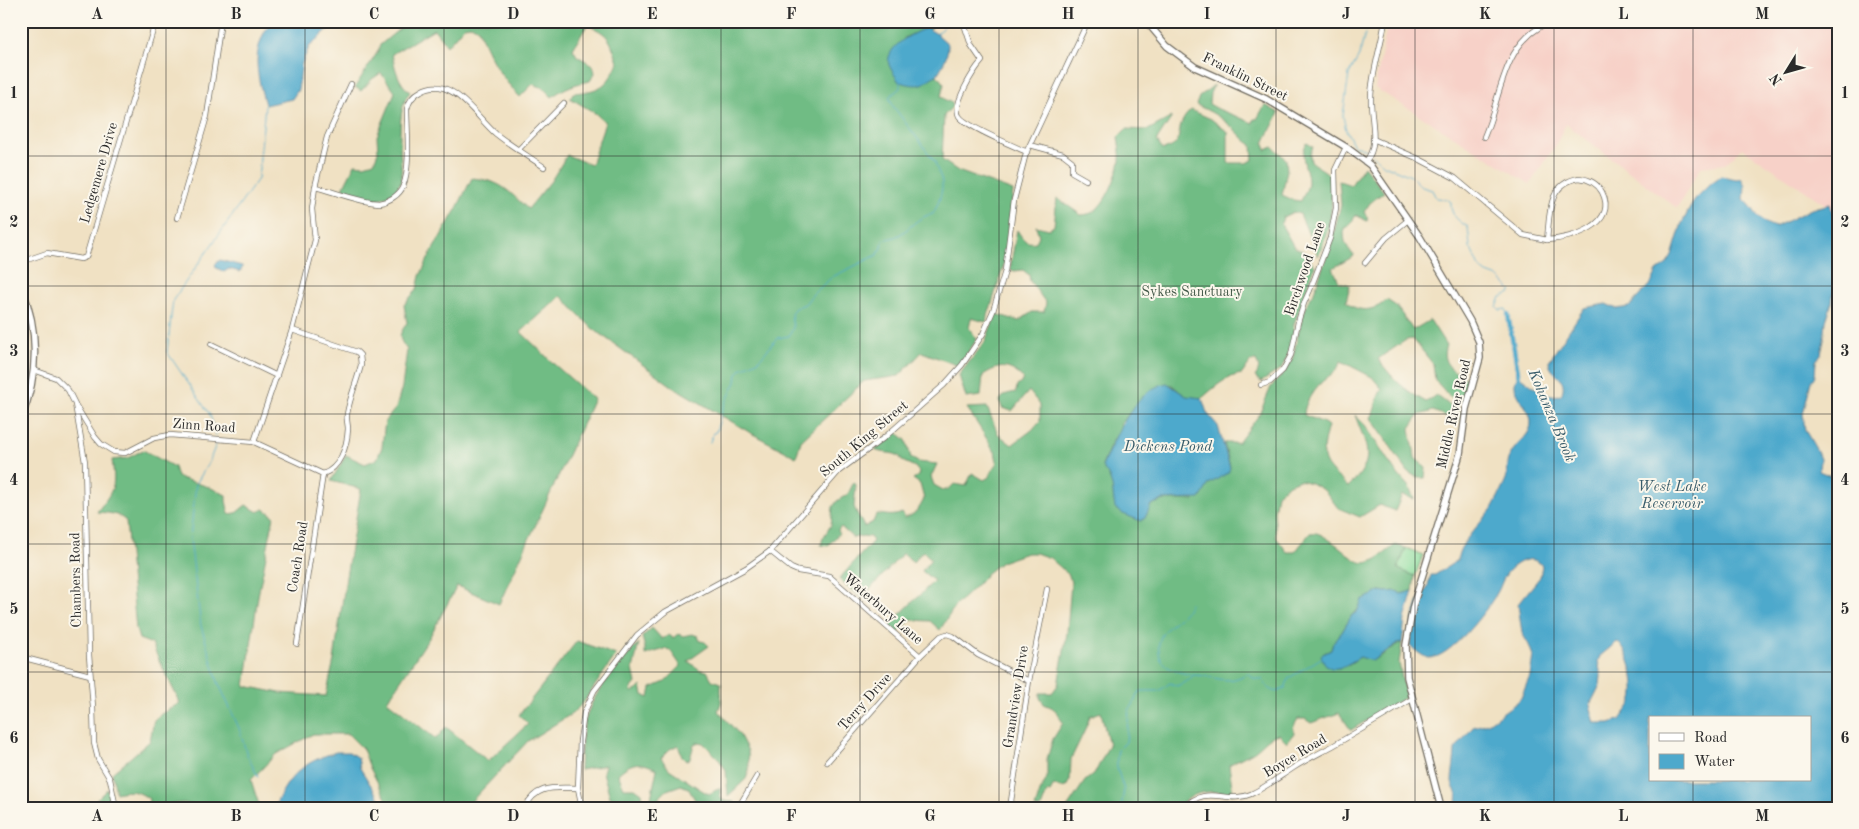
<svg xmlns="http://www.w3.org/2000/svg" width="1859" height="829" font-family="'Old Standard TT',serif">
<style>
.built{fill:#f7d1c8}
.green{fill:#8bdd9d;stroke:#5b8464}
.forest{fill:#70bc84;stroke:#4e7458}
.water{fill:#4ea9cc;stroke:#3c6a7c;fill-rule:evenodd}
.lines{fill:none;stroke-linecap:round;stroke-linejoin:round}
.stream{stroke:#4ea9cc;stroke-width:1}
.canal{stroke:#4ea9cc;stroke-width:4.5}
.street-casing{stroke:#706b60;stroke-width:6}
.secondary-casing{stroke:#706b60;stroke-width:8}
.street{stroke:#fff;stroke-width:4.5}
.secondary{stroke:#fff;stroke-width:5.5}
.grid{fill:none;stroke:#2b2b2b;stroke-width:1;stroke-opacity:0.55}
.labels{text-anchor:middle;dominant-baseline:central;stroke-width:4;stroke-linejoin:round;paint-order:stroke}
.street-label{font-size:14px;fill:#2b2b2b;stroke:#fbf7ec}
.park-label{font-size:14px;fill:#435848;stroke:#fbf7ec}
.water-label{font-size:15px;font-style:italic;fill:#395d6b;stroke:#fbf7ec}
.neatline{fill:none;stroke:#2b2b2b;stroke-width:2}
.grid-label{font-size:16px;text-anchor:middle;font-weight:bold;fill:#2b2b2b}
</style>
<rect width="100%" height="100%" fill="#fbf7ec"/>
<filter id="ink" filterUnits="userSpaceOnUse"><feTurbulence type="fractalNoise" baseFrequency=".02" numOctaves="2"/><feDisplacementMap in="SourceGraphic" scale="10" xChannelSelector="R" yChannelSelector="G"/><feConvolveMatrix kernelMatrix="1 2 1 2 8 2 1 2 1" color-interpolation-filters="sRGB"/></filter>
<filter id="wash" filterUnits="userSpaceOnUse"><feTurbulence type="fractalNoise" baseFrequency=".0096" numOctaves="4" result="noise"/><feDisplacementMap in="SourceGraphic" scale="20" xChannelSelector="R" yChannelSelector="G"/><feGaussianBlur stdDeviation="1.12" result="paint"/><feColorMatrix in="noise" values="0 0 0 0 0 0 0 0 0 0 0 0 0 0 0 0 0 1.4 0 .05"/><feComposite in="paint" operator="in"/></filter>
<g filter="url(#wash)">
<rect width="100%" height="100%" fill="#f0e1c3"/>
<path class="built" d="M1388 21H1838V213L1742 148 1725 164 1701 167 1677 208 1566 124 1556 145 1530 184 1375 88Z"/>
<path class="green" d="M1406 548 1423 555 1415 576 1398 569Z"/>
<g class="forest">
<path d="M409 21H939L930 29 926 28 904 38 930 77 937 75 944 84 941 96 947 101 952 102C953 110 947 110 944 116L942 160 958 171 1013 191 1005 261 986 322 971 318 969 328 977 339 959 366 922 352 899 376 864 381 801 441 796 457 749 432 672 386 592 328 561 296 521 332 555 365 594 399 499 604 457 586 429 638 387 701 436 739 446 727 488 761 528 724 519 715 577 641 616 655 583 703 573 713 528 741 465 808H391L370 768 363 749 348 734H313L276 754 251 780 260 808H205L184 803 169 804 164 808H148L149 799C138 790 129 790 116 793L112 773 150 741 154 720 161 714 180 703 158 658 152 644 139 639 136 629 126 521C117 513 109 513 97 512 114 489 116 488 112 460L128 458 143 450 174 467 177 477 209 487 226 495V501L229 514 236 513 246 505 258 512 264 509 274 516 258 596 245 686 280 693 326 696 334 660 346 577 361 489 331 481 346 455 365 464 377 459 382 447 385 421 396 408 402 387 407 350C398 337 398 336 407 323L404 305 417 289 420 276 431 253 457 208 472 178C502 181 507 190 528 209L551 181 567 155 591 165 605 122 595 113 570 98 573 93C599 91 608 87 618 62 610 40 610 34 587 25L573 49 577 56 593 65 595 73 590 81C575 84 565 87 552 97L543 88 533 84 520 97C498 74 490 58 478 29L471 25 464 26 447 46 434 29 392 54C395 68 398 83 410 92 395 109 401 156 402 179 392 206 365 201 344 189V186L355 164 364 165 374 162 378 152 377 136 395 92 381 73 372 79 361 91 355 87 377 53 380 45Z"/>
<path d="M1214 85 1210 93 1209 104 1218 109 1253 123 1254 119H1257L1265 105 1279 113 1264 143 1266 150 1273 147 1286 159 1287 170 1282 195 1293 200 1301 201C1303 196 1308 188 1308 182 1308 168 1298 156 1307 143L1313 147 1310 154 1311 162C1316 166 1328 172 1330 176 1332 180 1331 183 1331 187 1334 211 1328 234 1318 256L1300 214 1293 212 1283 217 1281 224 1294 247 1304 251 1315 266 1294 324 1292 345 1288 355 1281 369 1261 382 1255 377C1259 371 1260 368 1256 361H1251L1242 374C1226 376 1215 387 1202 398L1186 397 1172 385 1164 384 1151 390 1145 396 1121 423 1120 430 1112 442 1102 466C1111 476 1115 487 1114 500L1145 518 1151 505 1163 500H1194L1202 495 1209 484 1219 478 1230 467 1224 443H1238L1259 415 1271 387 1286 370 1293 357 1300 326 1308 301 1313 295 1331 244 1341 205 1339 181 1351 185 1364 166 1384 192 1370 203 1364 212 1368 219 1367 221 1356 215 1349 226 1344 228C1344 243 1345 244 1354 256L1333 268 1339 282 1350 285 1346 301C1358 314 1375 311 1387 300L1396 306 1413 330 1430 320 1446 345C1439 365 1455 371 1469 381L1463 403 1450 397 1435 380 1433 364 1413 339 1406 340 1378 359C1393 379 1403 389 1426 402L1436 395 1460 413 1458 421 1433 411 1419 415 1410 428C1411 439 1414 446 1415 458L1426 468 1425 478H1418L1408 472 1371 418C1377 407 1375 401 1382 389L1372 377 1341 361C1337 372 1331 374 1323 381 1314 389 1304 403 1304 415L1324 423 1328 426C1324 441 1319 457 1330 469 1335 476 1342 480 1348 487 1377 460 1367 448 1355 415L1365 425 1395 471 1409 487 1414 499 1402 495 1395 511 1380 505 1360 517 1338 508 1325 491 1311 483 1299 480 1289 484 1277 494 1274 512 1276 537 1287 552H1295L1310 533C1318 532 1322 535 1328 539 1361 560 1358 577 1395 545L1406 548 1398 569 1415 576 1413 591 1401 594 1397 591 1386 592 1380 591 1352 615 1342 632 1333 643 1331 650 1324 653 1330 667C1342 671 1350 663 1360 657 1363 657 1365 659 1368 660 1379 662 1392 645 1402 643L1399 663 1406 697 1351 730 1339 713 1311 723 1305 719H1298L1293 727 1294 733 1287 742 1279 734C1267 736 1261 748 1251 753 1243 757 1237 760 1229 765L1233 794C1211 790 1194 789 1178 808H1067L1085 781 1095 773 1109 745 1101 712 1090 716 1084 732 1071 759 1070 780 1066 787 1060 788 1054 785 1050 792H1047L1041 808H1035L1040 792 1047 778V759L1053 739 1063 723C1058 714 1056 707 1045 705L1040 698V693H1052L1058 685 1067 633 1071 583 1069 575 1050 558 1036 553H1027L1001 562 987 573 976 586 955 606 940 630 930 621 911 620 898 633 889 625 934 581 922 571 931 559 923 551 913 562 903 553 862 598 839 579 873 541 870 537 863 536 853 538 841 527 838 530 839 533 828 546 821 545 823 538 831 525 833 507 837 501 848 494 854 482 856 485 854 507 864 527 873 522 876 515 878 514C887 515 893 517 902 513L905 518C915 515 920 508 924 499L920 484 913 479 918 476 919 472 915 467 902 461C899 450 884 455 875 450L896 432 906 440 911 458 918 462 937 464 931 477 934 485 943 490 949 489 954 484 966 486 972 473 984 480 989 477 997 462 995 451 992 449C991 444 972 416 967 408L987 407 998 434 1012 445 1032 430 1040 421V405L1029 391 1012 411 1002 408 1000 401C1004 393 1008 394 1016 392L1017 386 1021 383 1023 378C1008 364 999 365 983 375L981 396 966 398 959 375 985 342 996 314 1019 321 1032 312H1044L1046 303 1030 281 1029 275 1023 270 1014 271 1010 269 1017 230C1023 239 1025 244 1036 242L1039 236 1036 226 1049 229 1054 226 1057 198 1081 215C1084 215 1090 214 1093 212 1106 204 1117 176 1120 161 1121 153 1119 145 1118 137L1126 129 1148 130 1172 117 1157 140 1162 150C1184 146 1176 133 1183 120 1185 116 1188 113 1191 110L1211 119 1228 132V163H1246L1253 160 1252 145C1244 140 1241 135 1234 129 1223 118 1210 111 1196 105L1199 97Z"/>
<path d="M652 628 662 639 669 635 673 638 678 634 683 636 692 634 698 636 700 641 705 642 709 646 688 661 700 670 707 671 712 680 721 683V703L718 711 739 734 748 751 749 770 746 779 728 796 726 770 718 758 703 743 699 742 694 744 690 759 686 760 682 756 678 745 670 749 661 758 669 769 703 791 709 794 720 788V796L723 801 734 802 731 808H700L688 788 681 785 667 790 658 799 663 804 671 808H649L657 769C640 761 632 761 618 774L624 788H635L642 793 643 808H630L624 799H616L610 797 603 772 605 765 580 770C581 752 581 729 588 712 598 686 620 664 639 643L633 669 636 683 631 689 632 692 637 690 641 686 643 695 649 698 651 688 665 682 681 666 670 650 665 649 645 655V648L642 637Z"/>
<path d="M107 789 111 808H88Z"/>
</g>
<g class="water">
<path d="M271 21H337L309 47 302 63 298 90 292 99 265 105C260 85 253 63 260 43 262 35 267 28 271 21Z"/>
<path d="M927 28 937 34 948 44C948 56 943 65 937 75 932 77 931 78 927 81 920 88 908 84 899 82 896 77 891 70 889 65 884 47 914 32 927 28Z"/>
<path d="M1721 176 1737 179 1741 178 1745 185 1744 199C1757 211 1756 221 1775 227L1811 209 1830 204 1833 215 1838 219V269L1836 272 1832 303 1826 321 1824 340 1821 354 1816 361 1815 376 1811 381 1803 414 1805 430 1816 449 1820 459 1819 471 1831 476 1838 482V808H1454C1462 793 1454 794 1452 781 1452 776 1455 757 1455 749L1473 727 1488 723 1516 703 1521 698 1530 676 1533 656 1529 645 1522 633 1518 604 1540 577 1542 566C1533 553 1516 562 1507 573 1502 579 1501 587 1497 593 1487 610 1450 659 1429 658 1423 657 1414 650 1410 645L1412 621 1420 597 1427 589 1431 575H1435L1458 560C1456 546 1483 521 1491 510 1493 508 1505 483 1506 480 1508 471 1507 461 1511 454 1516 443 1532 435 1531 422 1531 406 1508 392 1517 378H1522C1532 386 1548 398 1561 395 1570 376 1549 376 1549 361L1584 308 1606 304 1617 309 1629 307 1652 282 1657 271 1667 264 1672 256 1682 223 1695 199 1711 183ZM1617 642C1630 651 1637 685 1633 699 1631 707 1624 713 1620 720L1609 723H1595L1590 705 1600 685 1601 676 1598 661 1600 656ZM1650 718H1810V780H1650Z"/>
<path d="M220 260 242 266 243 267 240 272 229 269 224 272 215 267 216 263Z"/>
<path d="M1167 383 1186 396 1202 398 1207 413 1218 426 1230 468 1228 473 1209 484 1200 499 1163 500 1151 505 1145 518 1141 521 1123 514 1115 508C1112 492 1114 479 1102 467 1113 440 1135 389 1167 383Z"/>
<path d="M1380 591 1386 592 1397 591 1401 594 1413 591 1405 619 1402 643 1397 644 1372 661 1360 657C1346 665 1328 679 1321 655L1331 650 1333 643 1342 632 1352 615 1357 612 1362 600Z"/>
<path d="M336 752H349L358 758 360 768 385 808H274C288 776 303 762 336 752Z"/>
</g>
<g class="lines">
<g class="stream">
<path d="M1366 30 1374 21"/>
<path d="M937 34 948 21"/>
<path d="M1365 34 1359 56 1349 74 1343 116 1346 130 1354 146H1359L1369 152"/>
<path d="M1372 154 1384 165 1411 176 1422 187 1432 190 1436 198 1447 199 1451 202C1450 215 1458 221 1468 227L1470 247 1479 267 1487 273 1498 277 1511 290V293L1501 297 1497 307 1500 310 1506 309 1508 315"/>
<path d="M216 435 210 415 167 352 173 300 258 179 265 105"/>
<path d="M217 442 209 462 196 484 190 539 201 626 218 682 239 728 247 755 258 777"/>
<path d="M710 442 713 433 716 432 723 408 736 382 737 374 741 369 759 360 777 338 789 336 793 328 791 313 795 308 805 304 813 294 832 277 877 255 882 248 883 240C887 239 892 238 895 237 909 231 917 216 933 214 938 205 945 188 941 178 939 172 936 169 935 162L893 106 889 97 900 88V82"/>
<path d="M1190 603C1184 619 1173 620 1164 632 1160 636 1158 645 1159 650 1159 669 1178 672 1193 675"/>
<path d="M1121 808 1124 790 1117 768V756L1118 750 1126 742 1129 710 1133 705 1137 694 1141 691H1159L1170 683 1177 686 1189 680 1193 675C1214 675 1228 687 1247 673L1255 679H1262L1269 689 1277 692 1285 688 1289 678 1323 657"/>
</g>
<path class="canal" d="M1508 315 1519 378"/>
</g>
</g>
<g filter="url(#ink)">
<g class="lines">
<g class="street-casing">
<g id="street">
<path d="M965 27 971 45 982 61C974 70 952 104 959 116 965 126 1014 146 1027 152"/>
<path d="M1484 137C1503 93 1501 43 1551 21"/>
<path d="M1373 139 1419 159 1455 178 1523 235 1547 240"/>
<path d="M1030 145 1063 154 1072 161V172L1086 180"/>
<path d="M518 150 564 103"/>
<path d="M1366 161C1380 145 1370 118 1371 97 1372 71 1381 47 1385 21"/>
<path d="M1579 178C1589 179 1597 183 1602 192 1619 225 1571 239 1547 240 1550 214 1547 184 1579 178Z"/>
<path d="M315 187C332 191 362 203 379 203 388 202 400 195 403 186 411 167 407 130 407 109 409 101 413 95 421 91 451 73 476 117 496 134 511 146 528 156 544 167"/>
<path d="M177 218 207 116 221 21"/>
<path d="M21 262 47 253 81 259 86 257 153 30"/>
<path d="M1365 263 1386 238 1408 220"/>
<path d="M292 330 357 352 360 355 361 365C357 381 350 397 347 414 346 419 348 424 348 429 347 447 340 468 323 474"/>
<path d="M211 344 277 376"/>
<path d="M34 370 56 378 68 390 75 404 85 462 89 655 93 707 94 743 98 759 110 779 116 808"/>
<path d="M1261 385 1270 382 1283 370 1291 355 1298 322 1304 303 1310 290 1330 238 1336 208 1335 170 1346 147"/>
<path d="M76 406 95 437 101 444 114 452 125 453 154 438 170 435 254 442 323 474"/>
<path d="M254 442 292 330 315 240 312 209 315 187 327 137 351 84"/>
<path d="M770 551 791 568 798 571 829 576 920 656 941 636 947 634 953 636 978 655 1029 681"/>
<path d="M21 601V607"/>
<path d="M297 644 323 474"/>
<path d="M21 657 90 675"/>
<path d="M827 762 920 656"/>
<path d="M525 808C536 784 555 788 578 788"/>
<path d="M582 808 578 788 580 741 584 713 594 691 637 635 665 612 746 568 770 551 839 471 885 437 944 385 962 365 983 334 993 311 1005 271 1014 200 1026 153 1088 21"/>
<path d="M738 808 757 776"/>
<path d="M1010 808 1029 681 1047 589"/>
<path d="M1183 808C1207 783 1227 805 1251 794 1266 787 1279 777 1293 768 1307 759 1322 752 1336 744 1362 729 1387 714 1412 699"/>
</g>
</g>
<g class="secondary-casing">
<g id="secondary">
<path d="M1146 21 1167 46 1195 67 1266 99 1346 147 1370 165 1420 237 1470 321 1479 342 1480 358 1466 409 1460 454 1413 606 1406 645 1407 677 1441 808"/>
<path d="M21 33 26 21"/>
<path d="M21 287C39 329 39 375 21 418"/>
</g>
</g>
<use href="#street" class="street"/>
<use href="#secondary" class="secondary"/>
</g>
</g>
<path class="grid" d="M166 21V808M305 21V808M444 21V808M583 21V808M721 21V808M860 21V808M999 21V808M1138 21V808M1276 21V808M1415 21V808M1554 21V808M1693 21V718M21 156H1838M21 286H1838M21 414H1838M21 544H1838M21 672H1838M1693 780V808"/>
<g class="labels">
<g class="street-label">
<text transform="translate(1245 77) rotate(26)">Franklin Street</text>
<text transform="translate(99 173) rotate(-74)">Ledgemere Drive</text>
<text transform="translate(1305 269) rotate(-71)">Birchwood Lane</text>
<text transform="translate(1454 414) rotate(-77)">Middle River Road</text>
<text transform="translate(204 426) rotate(4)">Zinn Road</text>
<text transform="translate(864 439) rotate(-40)">South King Street</text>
<text transform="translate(298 557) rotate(-81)">Coach Road</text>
<text transform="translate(76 580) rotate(-91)">Chambers Road</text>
<text transform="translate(883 609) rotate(41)">Waterbury Lane</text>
<text transform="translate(1016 697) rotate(-81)">Grandview Drive</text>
<text transform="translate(865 702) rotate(-48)">Terry Drive</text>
<text transform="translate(1295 756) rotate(-31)">Boyce Road</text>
</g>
<g class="park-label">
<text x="1192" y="292">Sykes Sanctuary</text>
</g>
<g class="water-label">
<text transform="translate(1551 416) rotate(67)">Kohanza Brook</text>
<text x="1168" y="447">Dickens Pond</text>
<text x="1672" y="487">West Lake<tspan x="1672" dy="17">Reservoir</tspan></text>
</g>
</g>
<rect width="1859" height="829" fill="none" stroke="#fbf7ec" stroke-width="55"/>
<rect x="1649" y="716" width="162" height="65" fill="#fbf7ec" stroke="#a8a59f"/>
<rect x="1659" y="733" width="25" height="8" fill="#ffffff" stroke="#a8a59f"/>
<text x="1694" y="742" font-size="15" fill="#2b2b2b">Road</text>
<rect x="1659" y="754" width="25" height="15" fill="#4ea9cc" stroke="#a8a59f"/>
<text x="1694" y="766" font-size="15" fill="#2b2b2b">Water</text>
<g transform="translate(1786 72) rotate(233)" stroke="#fbf7ec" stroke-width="4" paint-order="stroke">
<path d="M0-4L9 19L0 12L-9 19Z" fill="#2b2b2b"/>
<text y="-8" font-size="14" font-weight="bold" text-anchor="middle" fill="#2b2b2b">N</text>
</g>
<rect x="28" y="28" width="1804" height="774" class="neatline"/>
<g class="grid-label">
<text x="97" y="19">A</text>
<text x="236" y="19">B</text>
<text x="374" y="19">C</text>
<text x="513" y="19">D</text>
<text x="652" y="19">E</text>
<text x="791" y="19">F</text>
<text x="930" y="19">G</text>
<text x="1068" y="19">H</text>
<text x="1207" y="19">I</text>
<text x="1346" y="19">J</text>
<text x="1485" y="19">K</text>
<text x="1623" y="19">L</text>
<text x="1762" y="19">M</text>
<text x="14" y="98">1</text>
<text x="1845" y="98">1</text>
<text x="14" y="227">2</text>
<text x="1845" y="227">2</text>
<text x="14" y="356">3</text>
<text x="1845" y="356">3</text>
<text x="14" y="485">4</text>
<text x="1845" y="485">4</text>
<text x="14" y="614">5</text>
<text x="1845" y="614">5</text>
<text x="14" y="743">6</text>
<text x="1845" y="743">6</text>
<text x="97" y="821">A</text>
<text x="236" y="821">B</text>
<text x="374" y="821">C</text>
<text x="513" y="821">D</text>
<text x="652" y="821">E</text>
<text x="791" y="821">F</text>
<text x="930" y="821">G</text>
<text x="1068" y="821">H</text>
<text x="1207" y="821">I</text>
<text x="1346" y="821">J</text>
<text x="1485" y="821">K</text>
<text x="1623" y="821">L</text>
<text x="1762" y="821">M</text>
</g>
</svg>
